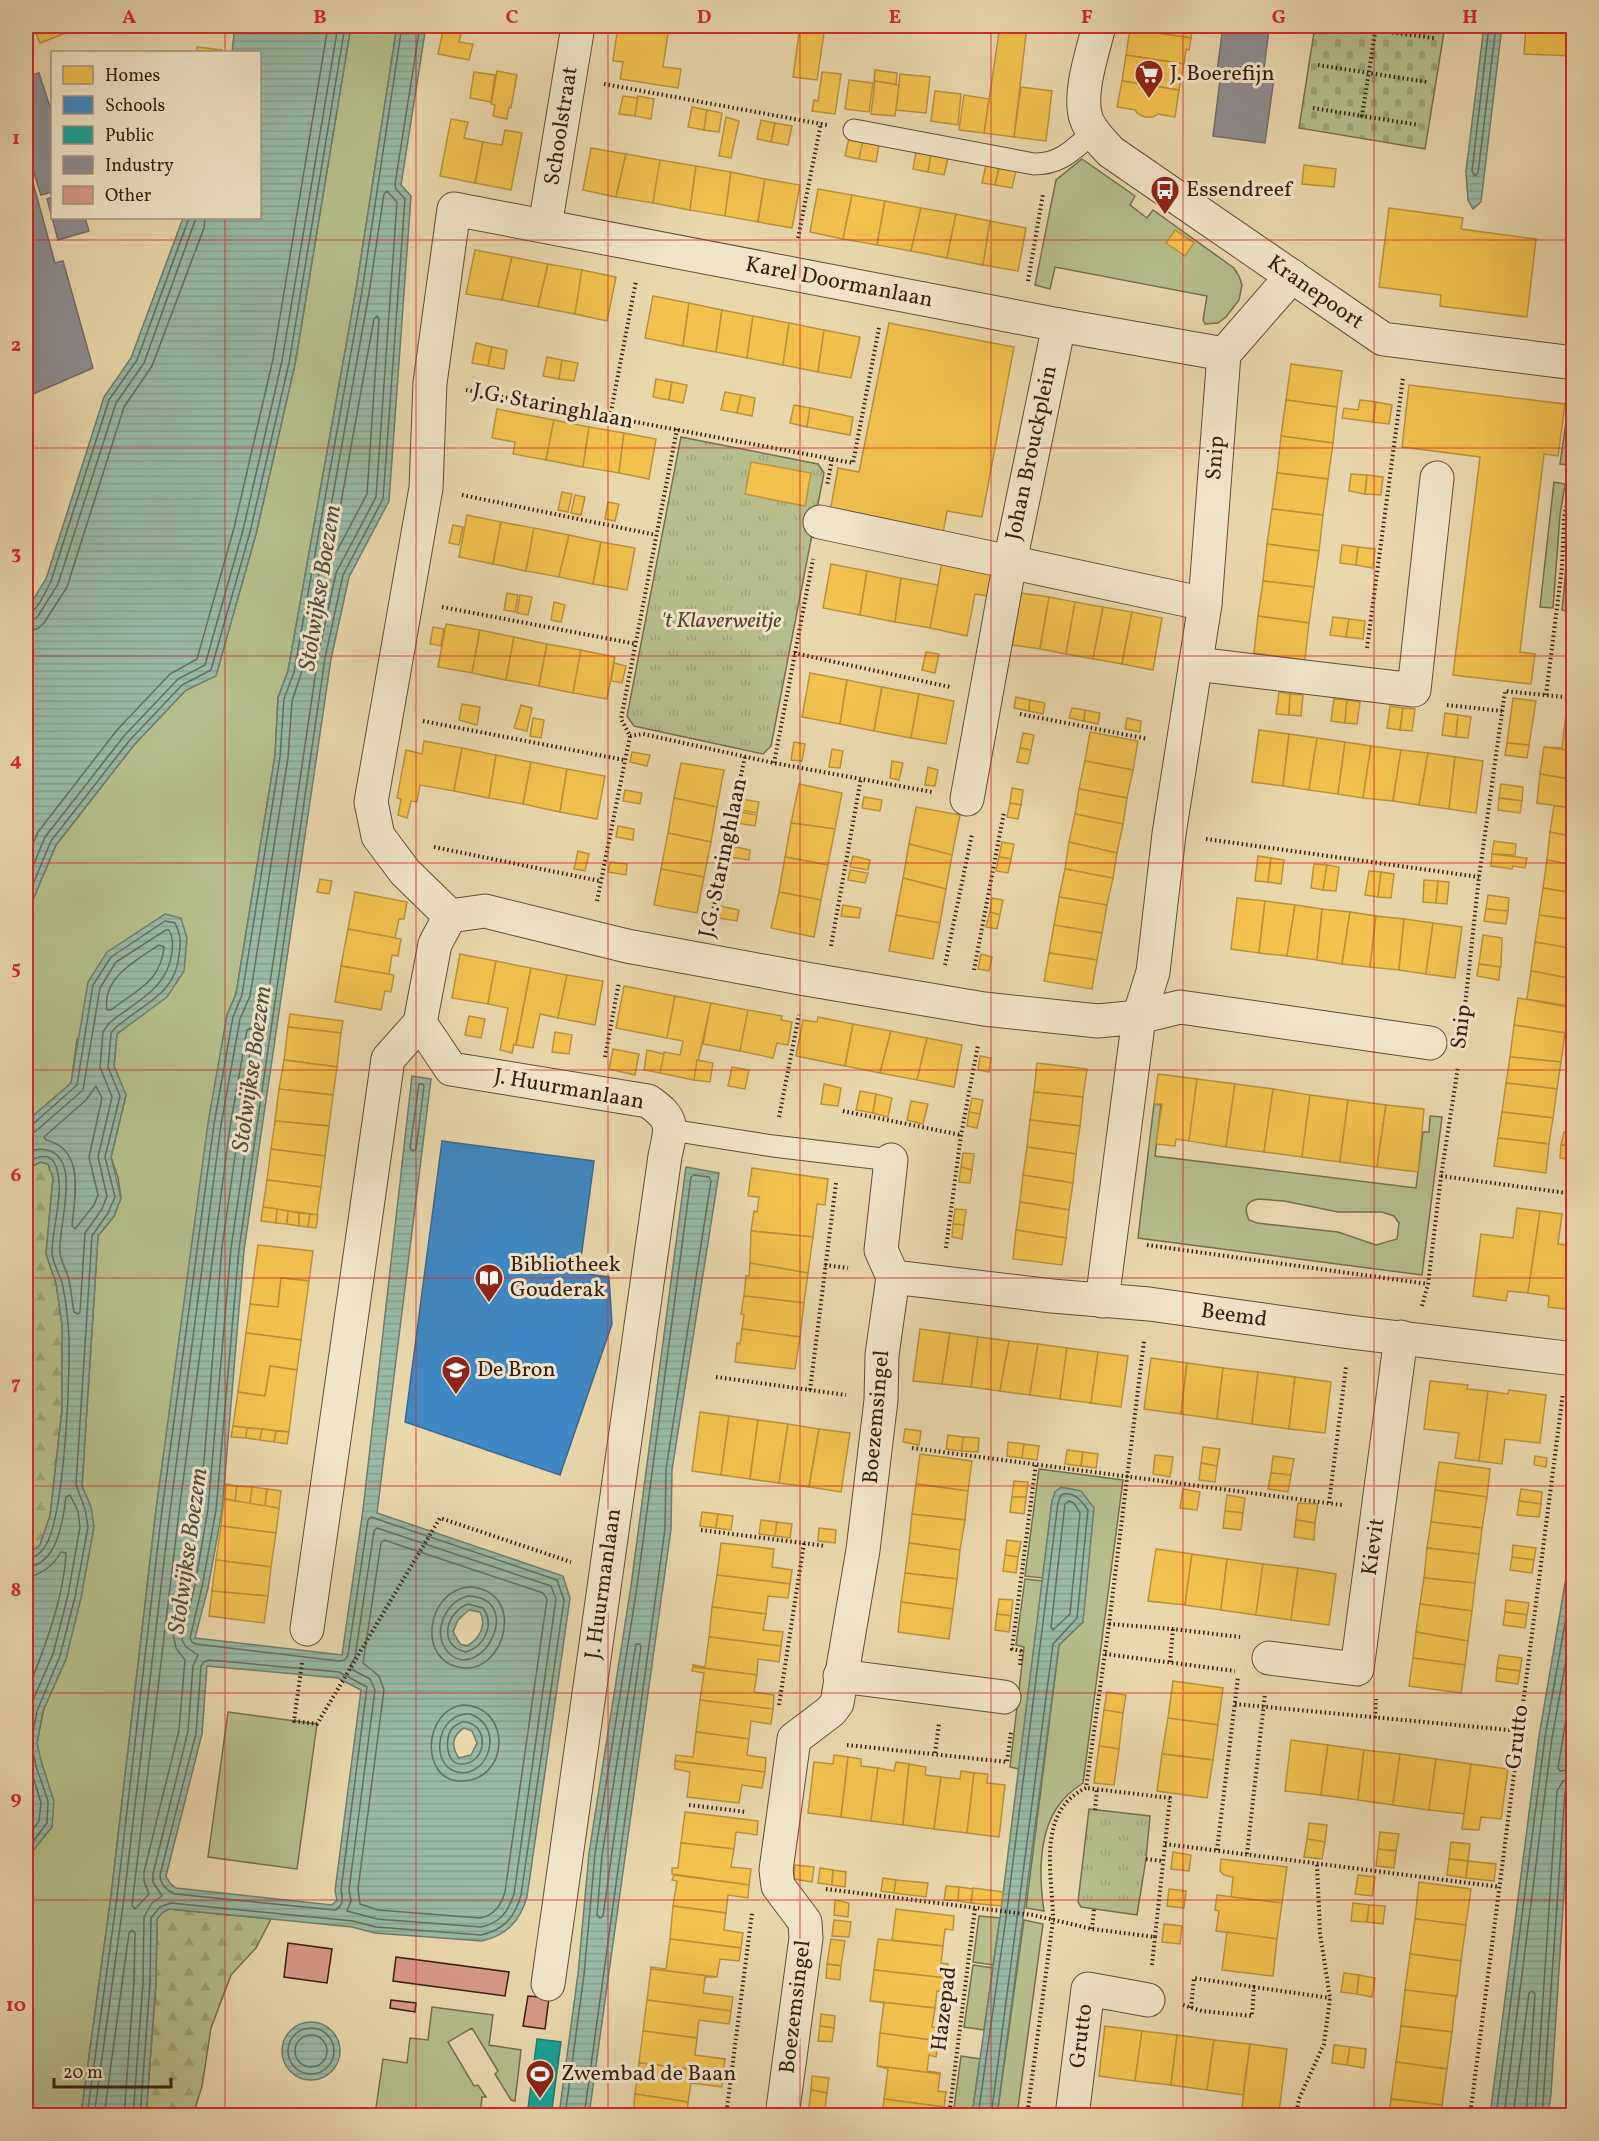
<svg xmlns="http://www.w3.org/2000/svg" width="1599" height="2141" font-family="Vollkorn,serif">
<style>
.grass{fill:#b5be8a;stroke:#766e4e;stroke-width:1.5;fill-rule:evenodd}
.forest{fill:url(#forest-firs);stroke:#766e4e;stroke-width:1.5}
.cemetery{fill:url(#cemetery-stones);stroke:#766e4e;stroke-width:1.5}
.park{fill:url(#park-tufts);stroke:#766e4e;stroke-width:1.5}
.water{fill:url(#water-rules);stroke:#717c6b;stroke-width:1.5;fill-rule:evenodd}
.homes{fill:#f2c14e;stroke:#ba903c;stroke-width:1.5}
.schools{fill:#3f88c5;stroke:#3d6890;stroke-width:1.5}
.public{fill:#17a398;stroke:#217b70;stroke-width:1.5}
.industry{fill:#8d8d92;stroke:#736c6c;stroke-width:1.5}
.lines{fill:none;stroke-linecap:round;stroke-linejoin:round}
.shore{stroke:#686c5c;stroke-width:1.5}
.building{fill:#d89988;stroke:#371e13;stroke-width:1.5}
.service-casing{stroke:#644c39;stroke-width:23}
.minor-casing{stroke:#644c39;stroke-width:35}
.path{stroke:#371e13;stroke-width:4;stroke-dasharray:1.5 3;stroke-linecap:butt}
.service{stroke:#f1e5c9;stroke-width:21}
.minor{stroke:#f1e5c9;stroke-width:33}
.grid{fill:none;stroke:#d62828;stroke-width:1.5;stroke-opacity:0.55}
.labels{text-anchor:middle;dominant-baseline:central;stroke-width:6;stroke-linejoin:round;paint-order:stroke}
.poi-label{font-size:22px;fill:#371e13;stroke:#f1e5c9;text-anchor:start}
.street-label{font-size:22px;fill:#371e13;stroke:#f1e5c9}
.park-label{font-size:22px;font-style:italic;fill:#564631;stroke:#f1e5c9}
.water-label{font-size:24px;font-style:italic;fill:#544d3f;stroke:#f1e5c9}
.neatline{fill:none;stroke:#d62828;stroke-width:2}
.grid-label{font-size:20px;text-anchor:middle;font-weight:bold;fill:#d62828}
</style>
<defs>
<pattern id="forest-firs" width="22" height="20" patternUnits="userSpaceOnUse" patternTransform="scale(1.5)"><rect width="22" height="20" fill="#b5be8a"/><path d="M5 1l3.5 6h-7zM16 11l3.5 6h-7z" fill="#9ca376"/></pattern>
<pattern id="cemetery-stones" width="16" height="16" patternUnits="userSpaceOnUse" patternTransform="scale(1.5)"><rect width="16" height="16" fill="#b5be8a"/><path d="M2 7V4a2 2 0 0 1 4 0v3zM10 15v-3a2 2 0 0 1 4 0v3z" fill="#9ca376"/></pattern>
<pattern id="park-tufts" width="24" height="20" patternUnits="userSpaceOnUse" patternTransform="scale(1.5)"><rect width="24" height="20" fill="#b5be8a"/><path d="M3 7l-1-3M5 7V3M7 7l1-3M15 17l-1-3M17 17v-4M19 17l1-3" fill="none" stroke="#9ca376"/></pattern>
<pattern id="water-rules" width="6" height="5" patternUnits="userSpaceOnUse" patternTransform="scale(1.5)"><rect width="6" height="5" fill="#98baa6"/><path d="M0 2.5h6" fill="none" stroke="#849f8e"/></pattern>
</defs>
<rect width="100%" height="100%" fill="#e9d7ac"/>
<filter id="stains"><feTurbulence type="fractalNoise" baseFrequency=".00333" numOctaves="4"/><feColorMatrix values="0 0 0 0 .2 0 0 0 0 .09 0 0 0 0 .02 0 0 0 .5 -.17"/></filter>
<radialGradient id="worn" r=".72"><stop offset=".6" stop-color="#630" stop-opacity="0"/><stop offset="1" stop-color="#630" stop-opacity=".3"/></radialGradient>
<g class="grass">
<path d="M351 26H397L356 290 288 671 278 698 275 756 236 994 227 1015 156 1510 111 1896 81 2115H26V1864L31 1853 52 1827 37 1743 43 1711 66 1659 91 1507 82 1486 98 1236 114 1216 121 1198 118 1178 111 1157 126 1095 114 1066 117 1034 136 1019 77 1039 71 1083 26 1122V912L32 902 56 845 134 745 186 690 216 675 256 534 295 364Z"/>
<path d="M1082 159 1135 196 1130 205 1147 218 1153 210 1234 268 1239 276 1242 285 1239 300 1226 317 1218 323 1205 324 1203 320 1207 296 1055 267 1050 289 1035 285 1056 180Z"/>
<path d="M1569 401 1574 402 1573 455 1570 465 1560 464Z"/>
<path d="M1554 482 1565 484 1560 515 1553 608 1540 607Z"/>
<path d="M1573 485 1574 613H1573L1562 610C1567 569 1567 527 1573 485Z"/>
<path d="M1154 1104 1161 1105 1155 1156 1416 1188 1423 1132H1429L1430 1116 1442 1117 1422 1275 1138 1238ZM1258 1199 1284 1201 1338 1212H1382L1394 1216 1399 1223 1397 1239 1376 1245 1338 1232 1257 1223 1249 1220C1244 1209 1245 1202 1258 1199Z"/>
<path d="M1039 1469 1123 1480 1083 1783C1074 1789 1065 1796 1059 1805 1038 1833 1039 1878 1044 1911L1026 1908 1059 1645 1083 1622 1052 1501 1043 1578 1025 1576Z"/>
<path d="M1025 1579 1043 1581 1019 1769 1010 1767 1024 1647 1016 1645Z"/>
<path d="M228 1712 317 1724 297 1869 208 1857Z"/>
<path d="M979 1916 1000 1918 993 1965 973 1962Z"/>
<path d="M1024 1920 1043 1924 1017 2115 997 2116Z"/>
<path d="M973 1965 993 1968 984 2030 964 2027Z"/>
<path d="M432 2007 493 2015 489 2045 521 2050 515 2101 511 2100 495 2074 498 2071 472 2028 448 2042 474 2086 478 2085 486 2097H482L480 2115H375L383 2059 407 2063 410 2038 428 2040Z"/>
<path d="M961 2056 980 2059 972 2115 953 2116Z"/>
</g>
<g class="forest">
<path d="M40 1162 48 1164 53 1178 46 1254 56 1283 62 1325V1410L50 1516 40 1545 26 1556V1170Z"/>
<path d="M169 1909 271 1919 256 1948 231 1975 211 2028 202 2086 193 2115 146 2116 156 1983 157 1919 163 1912Z"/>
</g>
<path class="cemetery" d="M1315 26H1445L1425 149 1299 128Z"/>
<g class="park">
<path d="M681 437 818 464 824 473 771 746 763 754 634 726 627 716Z"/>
<path d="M1089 1809 1150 1816 1146 1859 1137 1915 1081 1907 1078 1902Z"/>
</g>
<g class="water">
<path d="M235 26H351L295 364 256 534 216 676 186 690 134 745 56 845 32 902 26 912V611L46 579 104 397 131 358 183 218H260V52H232Z"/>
<path d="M397 26H426L401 185 411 196 389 501 349 577 331 659 244 1250 222 1511 208 1588 195 1638 342 1655 363 1510 412 1076 431 1079 377 1513 563 1576 570 1598 527 1897C520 1921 507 1935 482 1941L375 1933 352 1927 169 1909 163 1912 157 1919 156 1983 146 2115H81L111 1896 156 1510 208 1123 227 1015 236 994 275 756 278 698 288 671 356 290ZM469 1610 480 1612C487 1626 479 1639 467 1646L460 1644 453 1632 458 1620ZM207 1666 338 1678 361 1690 335 1891 337 1900 332 1905 176 1888 170 1883 166 1876 202 1734ZM464 1728 472 1731 477 1743 471 1755 459 1758C451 1747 452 1735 464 1728Z"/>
<path d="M1484 26H1502L1481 202 1473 209 1468 200 1466 171Z"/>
<path d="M165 914 181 918 187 938 184 971 167 997 117 1034 114 1066 126 1095 111 1157 121 1198 114 1216 98 1236 82 1486 91 1507 94 1527 81 1598 66 1659 43 1711 37 1743 42 1764 54 1801 52 1827 31 1853 26 1864V1556L40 1545 50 1516 62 1410V1325L56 1283 46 1254 53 1178 48 1164 40 1162 26 1170V1122L71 1083 88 982 107 952Z"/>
<path d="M686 1167 719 1173 672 1470 671 1529 589 2115H559L578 1974 589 1853 631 1586Z"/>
<path d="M1061 1487 1081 1491 1094 1508 1083 1622 1059 1645 997 2115H972L1000 1918 1052 1501 1055 1492Z"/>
<path d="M1573 1537 1574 1772 1571 1784 1551 2094 1548 2115H1490L1539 1736Z"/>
<circle cx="311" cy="2051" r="29"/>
</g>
<g class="homes">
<path d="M33 26H64L66 33 40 43Z"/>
<path d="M444 26 462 28 459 42 473 44 469 60 438 54Z"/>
<path d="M618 26H669L663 67 681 69 678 88 620 79 623 62 613 61Z"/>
<path d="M800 26H825L817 80 793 77Z"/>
<path d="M1000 26H1027L1014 137 984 133Z"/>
<path d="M1131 26H1193L1191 38 1130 29Z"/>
<path d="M1526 26H1574V56L1524 54Z"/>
<path d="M1130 29 1191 38 1189 50 1186 49 1184 64 1126 55Z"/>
<path d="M197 47 222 50V52H197Z"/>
<path d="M1126 55 1184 64 1179 90 1122 81Z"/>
<path d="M875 70 897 73 896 84 874 81Z"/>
<path d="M497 71 517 75 511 108 509 107 507 119 493 116 495 105 491 104Z"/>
<path d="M474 72 495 75 491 102 470 98Z"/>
<path d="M822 72 841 74 835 114 812 111 814 100 818 101Z"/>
<path d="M900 74 930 77 926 113 896 110Z"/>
<path d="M849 80 873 83 869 112 845 109Z"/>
<path d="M875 81 899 85 895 116 871 114Z"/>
<path d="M1122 81 1179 90 1175 117 1158 114 1153 117H1145L1138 114 1135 110 1117 107Z"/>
<path d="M1021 87 1052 91 1046 141 1014 137Z"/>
<path d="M935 91 961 94 958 125 931 121Z"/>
<path d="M964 95 989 99 984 133 959 130Z"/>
<path d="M623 96 638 98 635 116 619 114Z"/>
<path d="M638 96 654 99 651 119 635 116Z"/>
<path d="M692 107 707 110 704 130 688 127Z"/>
<path d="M707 110 722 113 719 132 704 130Z"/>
<path d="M726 117 739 121 731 158 719 156Z"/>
<path d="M451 119 468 122 464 138 483 142 475 183 440 176Z"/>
<path d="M761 120 775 123 771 142 757 139Z"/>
<path d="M775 123 792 126 788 145 771 142Z"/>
<path d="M505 130 522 133 511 190 475 183 483 142 502 145Z"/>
<path d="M849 138 863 141 859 159 845 156Z"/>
<path d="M863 141 879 144 876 162 859 159Z"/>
<path d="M591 148 626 154 616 197 583 190Z"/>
<path d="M916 152 931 154 928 172 913 169Z"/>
<path d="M626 154 660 160 653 203 616 197Z"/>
<path d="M931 154 948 158 944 175 928 172Z"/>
<path d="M660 160 696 166 690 210 653 203Z"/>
<path d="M986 165 999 168 995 185 982 183Z"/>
<path d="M1304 165 1336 169 1334 187 1302 184Z"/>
<path d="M696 166 731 172 725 216 690 210Z"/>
<path d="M999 168 1016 171 1012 188 995 185Z"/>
<path d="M731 172 765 179 758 222 725 216Z"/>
<path d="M765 179 800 185 792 228 758 222Z"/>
<path d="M818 189 852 195 843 239 810 232Z"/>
<path d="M852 195 885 201 877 245 843 239Z"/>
<path d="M885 201 921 208 911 251 877 245Z"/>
<path d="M921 208 956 214 947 258 911 251Z"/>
<path d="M1389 208 1463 218 1461 229 1536 239 1527 317 1440 306 1441 295 1379 287Z"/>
<path d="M956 214 990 221 983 265 947 258Z"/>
<path d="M990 221 1026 228 1018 271 983 265Z"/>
<path d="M1175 230 1194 243 1185 256 1166 243Z"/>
<path d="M475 250 512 257 502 300 466 294Z"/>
<path d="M512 257 548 264 538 307 502 300Z"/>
<path d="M548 264 582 270 575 314 538 307Z"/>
<path d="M582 270 616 277 607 321 575 314Z"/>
<path d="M653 296 689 303 683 346 645 338Z"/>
<path d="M689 303 722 310 716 352 683 346Z"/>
<path d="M722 310 753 316 747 358 716 352Z"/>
<path d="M753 316 789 323 783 365 747 358Z"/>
<path d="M789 323 824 330 818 372 783 365Z"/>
<path d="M889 323 1014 347 982 517 947 511 943 533 830 512 838 468 859 472Z"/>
<path d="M824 330 860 337 851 378 818 372Z"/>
<path d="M476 343 492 347 488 366 472 363Z"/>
<path d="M492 347 507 350 504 369 488 366Z"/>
<path d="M547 357 562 360 559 379 543 376Z"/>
<path d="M562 360 578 363 574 381 559 379Z"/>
<path d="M1291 364 1342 371 1337 407 1286 400Z"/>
<path d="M656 379 672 382 669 400 653 397Z"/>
<path d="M672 382 687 385 683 403 669 400Z"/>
<path d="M1409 385 1565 404 1558 456 1544 454 1520 652 1535 654 1531 684 1453 675 1480 457 1402 447Z"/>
<path d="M725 392 741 395 737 413 721 410Z"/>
<path d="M741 395 755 398 752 416 737 413Z"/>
<path d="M1286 400 1337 407 1333 443 1281 436Z"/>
<path d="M1360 400 1376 402 1373 422 1342 418 1344 408 1358 410Z"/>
<path d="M1376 402 1392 405 1389 424 1373 422Z"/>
<path d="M794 405 810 408 807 427 790 423Z"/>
<path d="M810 408 853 417 850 435 807 427Z"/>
<path d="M497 409 554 420 546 460 513 454 515 442 492 438Z"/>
<path d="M554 420 589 427 583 467 546 460Z"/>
<path d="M589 427 624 433 619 473 583 467Z"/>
<path d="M624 433 656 439 649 479 619 473Z"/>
<path d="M1281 436 1333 443 1328 479 1277 473Z"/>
<path d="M751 462 811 473 805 506 745 494Z"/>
<path d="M1277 473 1328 479 1323 515 1272 509Z"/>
<path d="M1351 474 1367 475 1365 494 1349 491Z"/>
<path d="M1367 475 1383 477 1381 495 1365 494Z"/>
<path d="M562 492 572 494 568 512 558 510Z"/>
<path d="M575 495 585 497 581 515 571 513Z"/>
<path d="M608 502 619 504 615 521 605 519Z"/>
<path d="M1272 509 1323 515 1319 551 1267 544Z"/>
<path d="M467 515 501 522 493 564 459 557Z"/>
<path d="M501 522 534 528 526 571 493 564Z"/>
<path d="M453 525 463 527 459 545 449 543Z"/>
<path d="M534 528 569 535 559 577 526 571Z"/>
<path d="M569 535 601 542 593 584 559 577Z"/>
<path d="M601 542 635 548 627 590 593 584Z"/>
<path d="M1267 544 1319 551 1314 587 1263 581Z"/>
<path d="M1342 545 1358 547 1356 565 1340 563Z"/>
<path d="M1358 547 1375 549 1373 568 1356 565Z"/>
<path d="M942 562 992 572 987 596 975 594 967 636 930 628Z"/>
<path d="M831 564 867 571 860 615 823 608Z"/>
<path d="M867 571 901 578 895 622 860 615Z"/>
<path d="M901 578 938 585 930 628 895 622Z"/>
<path d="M1263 581 1314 587 1309 623 1258 616Z"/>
<path d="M507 593 518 595 515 612 504 610Z"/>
<path d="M1021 593 1049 597 1040 649 1012 645Z"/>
<path d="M520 595 532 597 528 615 517 613Z"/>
<path d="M1049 597 1075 602 1066 654 1040 649Z"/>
<path d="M554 602 565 605 561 622 551 620Z"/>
<path d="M1075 602 1103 607 1093 659 1066 654Z"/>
<path d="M1103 607 1132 612 1122 664 1093 659Z"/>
<path d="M1132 612 1162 618 1153 670 1122 664Z"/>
<path d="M1258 616 1309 623 1305 660 1254 653Z"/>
<path d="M1333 617 1349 619 1346 637 1330 635Z"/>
<path d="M1349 619 1365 621 1363 639 1346 637Z"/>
<path d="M446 624 480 630 472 673 438 667Z"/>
<path d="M433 627 444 629 441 646 430 644Z"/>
<path d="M480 630 514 637 506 680 472 673Z"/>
<path d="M514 637 547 644 539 686 506 680Z"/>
<path d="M547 644 581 650 573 693 539 686Z"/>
<path d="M581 650 615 657 607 699 573 693Z"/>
<path d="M926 652 939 654 935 673 922 670Z"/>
<path d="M614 663 626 666 622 683 611 681Z"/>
<path d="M810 673 847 680 840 724 802 717Z"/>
<path d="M847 680 882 687 874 731 840 724Z"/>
<path d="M882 687 919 694 911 738 874 731Z"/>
<path d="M1279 692 1290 694 1289 715 1276 714Z"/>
<path d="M919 694 954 701 946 744 911 738Z"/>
<path d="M1290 694 1303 695 1301 716 1289 715Z"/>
<path d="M1016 697 1030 700 1029 711 1014 708Z"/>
<path d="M1513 698 1536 701 1529 745 1507 743Z"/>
<path d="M1334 699 1347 700 1345 723 1331 721Z"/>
<path d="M1030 700 1045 703 1043 714 1029 711Z"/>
<path d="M1347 700 1360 702 1357 724 1345 723Z"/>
<path d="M462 704 480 707 477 725 459 720Z"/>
<path d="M521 705 532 708 527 731 514 728Z"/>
<path d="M1390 706 1403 708 1400 730 1387 728Z"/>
<path d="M1567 706 1574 707V751L1544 747 1562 748Z"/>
<path d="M1072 708 1085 710 1084 721 1069 718Z"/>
<path d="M1403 708 1415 709 1412 731 1400 730Z"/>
<path d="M1085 710 1100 713 1098 724 1084 721Z"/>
<path d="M1445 713 1458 715 1456 737 1442 735Z"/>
<path d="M1458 715 1471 717 1468 738 1456 737Z"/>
<path d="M533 718 544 720 541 738 530 736Z"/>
<path d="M1127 718 1141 721 1140 732 1125 729Z"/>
<path d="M1259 730 1289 734 1283 786 1252 782Z"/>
<path d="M1090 732 1138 741 1133 770 1085 761Z"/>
<path d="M1023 733 1034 735 1031 750 1020 748Z"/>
<path d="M1289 734 1317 738 1309 790 1283 786Z"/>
<path d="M1317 738 1345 742 1338 794 1309 790Z"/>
<path d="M424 741 462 748 454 791 420 785 417 802 411 801 407 818 398 815 401 799 397 798 406 750 422 754Z"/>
<path d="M794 742 805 744 802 761 791 760Z"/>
<path d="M1345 742 1371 746 1363 798 1338 794Z"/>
<path d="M1507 743 1529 745 1527 758 1505 755Z"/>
<path d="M1371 746 1401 750 1393 801 1363 798Z"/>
<path d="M1544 747 1574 751V780L1540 774Z"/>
<path d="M462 748 496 755 489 798 454 791Z"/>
<path d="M1020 748 1031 750 1028 764 1017 762Z"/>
<path d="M832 749 843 751 840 768 829 767Z"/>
<path d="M1401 750 1428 753 1419 805 1393 801Z"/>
<path d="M632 752 650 755 647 766 630 762Z"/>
<path d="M1428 753 1455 757 1449 809 1419 805Z"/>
<path d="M496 755 531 762 523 804 489 798Z"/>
<path d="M1455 757 1483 761 1476 813 1449 809Z"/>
<path d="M892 761 903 763 899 780 890 778Z"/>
<path d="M1085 761 1133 770 1127 798 1079 789Z"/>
<path d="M531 762 567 769 560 812 523 804Z"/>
<path d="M681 763 724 770 717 807 674 798Z"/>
<path d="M928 767 938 770 935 786 925 785Z"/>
<path d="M567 769 605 776 597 819 560 812Z"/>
<path d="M1540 774 1574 780V808L1537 803Z"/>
<path d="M799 784 842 793 835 829 791 823Z"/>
<path d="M1501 784 1523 787 1522 801 1499 798Z"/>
<path d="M1012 788 1023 790 1021 805 1010 803Z"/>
<path d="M1079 789 1127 798 1123 824 1075 814Z"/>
<path d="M625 790 642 793 640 804 623 801Z"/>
<path d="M864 797 882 800 880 811 862 808Z"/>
<path d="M674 798 717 807 711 842 668 833Z"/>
<path d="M1499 798 1522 801 1520 813 1498 810Z"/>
<path d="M742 799 759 802 757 813 740 810Z"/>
<path d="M1010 803 1021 805 1018 819 1007 817Z"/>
<path d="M1554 806 1574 808V837L1550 832Z"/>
<path d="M916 807 960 815 952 855 909 844Z"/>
<path d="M740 812 757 815 755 826 736 823Z"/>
<path d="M1075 814 1123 824 1117 853 1069 842Z"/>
<path d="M791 823 835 829 828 865 785 857Z"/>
<path d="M618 826 634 829 633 840 616 837Z"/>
<path d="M1550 832 1574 837V865L1547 860Z"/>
<path d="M668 833 711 842 704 877 661 869Z"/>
<path d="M1494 841 1516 844 1515 855 1492 854Z"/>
<path d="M1002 842 1014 844 1011 859 999 857Z"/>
<path d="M1069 842 1117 853 1113 878 1065 869Z"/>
<path d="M909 844 952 855 946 889 903 878Z"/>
<path d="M731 846 750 850 749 860 729 857Z"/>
<path d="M578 851 589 854 585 871 574 869Z"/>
<path d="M1492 854 1527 858 1525 868 1513 866 1512 869 1491 866Z"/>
<path d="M853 856 870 860 868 870 850 867Z"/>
<path d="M1258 856 1271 858 1268 882 1255 881Z"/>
<path d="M785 857 828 865 821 900 779 892Z"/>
<path d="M999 857 1011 859 1008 873 996 871Z"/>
<path d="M1271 858 1284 860 1281 884 1268 882Z"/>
<path d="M1547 860 1574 865V893L1543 888Z"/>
<path d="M610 862 627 864 626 875 608 872Z"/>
<path d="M1314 864 1327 865 1323 890 1311 888Z"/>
<path d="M1327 865 1339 867 1336 891 1323 890Z"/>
<path d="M661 869 704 877 697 913 654 905Z"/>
<path d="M1065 869 1113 878 1107 905 1059 897Z"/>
<path d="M850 870 868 873 865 883 848 880Z"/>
<path d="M1369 871 1381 872 1378 897 1365 895Z"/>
<path d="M1381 872 1394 874 1391 898 1378 897Z"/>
<path d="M903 878 946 889 940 923 896 915Z"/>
<path d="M320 879 332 881 329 894 317 892Z"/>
<path d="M1424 880 1438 881 1436 903 1423 902Z"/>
<path d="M1438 881 1449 882 1447 904 1436 903Z"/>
<path d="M1543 888 1574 893V920L1539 915Z"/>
<path d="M355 892 407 902 404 919H399L395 938 348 929Z"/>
<path d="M779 892 821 900 814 937 771 928Z"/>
<path d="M1488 895 1509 898 1508 911 1486 909Z"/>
<path d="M1059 897 1107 905 1102 933 1054 925Z"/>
<path d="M992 898 1003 900 1000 915 990 912Z"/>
<path d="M1237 898 1265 901 1259 953 1231 949Z"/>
<path d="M1265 901 1295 905 1287 956 1259 953Z"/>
<path d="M843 905 861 908 859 918 841 916Z"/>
<path d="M1295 905 1322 909 1317 960 1287 956Z"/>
<path d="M720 906 739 910 737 921 717 918Z"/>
<path d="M1322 909 1350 912 1342 964 1317 960Z"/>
<path d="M1486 909 1508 911 1506 924 1484 921Z"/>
<path d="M990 912 1000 915 997 929 986 927Z"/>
<path d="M1350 912 1376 916 1370 967 1342 964Z"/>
<path d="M896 915 940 923 933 959 889 951Z"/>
<path d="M1539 915 1574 920V949L1535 942Z"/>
<path d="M1376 916 1404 919 1399 970 1370 967Z"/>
<path d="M1404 919 1433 923 1426 974 1399 970Z"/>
<path d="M1433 923 1462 927 1455 978 1426 974Z"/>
<path d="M1054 925 1102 933 1097 960 1049 953Z"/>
<path d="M348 929 401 939 398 956 392 955 389 974 341 966Z"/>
<path d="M1483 935 1502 938 1501 967 1479 964Z"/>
<path d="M1535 942 1574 949V979L1531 971Z"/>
<path d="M1049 953 1097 960 1092 989 1044 981Z"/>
<path d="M460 954 496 961 488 1004 452 998Z"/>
<path d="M981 954 992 957 989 971 978 969Z"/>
<path d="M496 961 531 968 516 1045 514 1044 512 1053 500 1050 508 1008 488 1004Z"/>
<path d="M1479 964 1500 967 1499 980 1477 976Z"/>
<path d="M341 966 394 975 391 992 385 991 381 1010 335 1002Z"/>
<path d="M531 968 567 975 558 1018 540 1014 533 1048 516 1045Z"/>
<path d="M1531 971 1574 979V1007L1527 999Z"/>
<path d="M567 975 603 981 595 1025 558 1018Z"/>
<path d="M624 986 675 996 667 1038 616 1028Z"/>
<path d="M675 996 711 1003 694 1080 660 1073 664 1052 680 1055 683 1041 667 1038Z"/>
<path d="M1518 998 1568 1007 1565 1033 1514 1025Z"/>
<path d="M711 1003 748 1010 740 1051 703 1044Z"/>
<path d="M748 1010 782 1016 781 1020 792 1022 788 1045 777 1043 773 1058 740 1051Z"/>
<path d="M290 1014 343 1021 341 1033 288 1027Z"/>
<path d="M469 1016 485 1019 481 1038 465 1035Z"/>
<path d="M818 1017 853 1024 845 1066 796 1056 803 1020 817 1022Z"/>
<path d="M853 1024 891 1031 880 1073 845 1066Z"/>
<path d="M1514 1025 1565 1033 1561 1062 1510 1057Z"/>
<path d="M288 1027 341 1033 337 1067 284 1060Z"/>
<path d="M891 1031 927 1038 917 1080 880 1073Z"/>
<path d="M555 1032 572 1035 569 1054 552 1052Z"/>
<path d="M927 1038 962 1045 954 1087 917 1080Z"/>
<path d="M613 1049 639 1054 635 1075 609 1069Z"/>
<path d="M647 1050 664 1054 660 1073 644 1070Z"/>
<path d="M980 1056 991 1058 989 1072 978 1070Z"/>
<path d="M1510 1057 1561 1062 1557 1089 1506 1083Z"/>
<path d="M284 1060 337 1067 333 1095 279 1089Z"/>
<path d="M697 1060 713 1063 710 1082 694 1080Z"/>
<path d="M1037 1063 1087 1069 1083 1097 1034 1092Z"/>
<path d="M732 1067 749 1070 745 1089 728 1086Z"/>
<path d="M1158 1074 1197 1079 1189 1141 1176 1139 1175 1146 1156 1144 1162 1104H1154Z"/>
<path d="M1197 1079 1235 1084 1226 1147 1189 1141Z"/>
<path d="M1506 1083 1557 1089 1553 1118 1502 1112Z"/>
<path d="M824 1084 841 1088 838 1106 821 1104Z"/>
<path d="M1235 1084 1273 1089 1264 1152 1226 1147Z"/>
<path d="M279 1089 333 1095 329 1126 275 1121Z"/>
<path d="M1273 1089 1310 1095 1302 1157 1264 1152Z"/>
<path d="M860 1091 876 1094 873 1113 856 1110Z"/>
<path d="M1034 1092 1083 1097 1080 1126 1030 1120Z"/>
<path d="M876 1094 892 1098 888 1117 873 1113Z"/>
<path d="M1310 1095 1348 1100 1340 1162 1302 1157Z"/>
<path d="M972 1098 983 1100 980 1114 969 1112Z"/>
<path d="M1348 1100 1386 1105 1377 1167 1340 1162Z"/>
<path d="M911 1101 928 1104 923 1124 907 1120Z"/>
<path d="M1386 1105 1424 1109 1418 1172 1377 1167Z"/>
<path d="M969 1112 980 1114 977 1128 967 1126Z"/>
<path d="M1502 1112 1553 1118 1549 1144 1498 1138Z"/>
<path d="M1030 1120 1080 1126 1076 1154 1027 1147Z"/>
<path d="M275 1121 329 1126 325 1156 271 1149Z"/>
<path d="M1564 1132 1574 1133V1146L1561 1145Z"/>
<path d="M1498 1138 1549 1144 1546 1173 1494 1166Z"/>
<path d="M1561 1145 1574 1146V1160L1560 1158Z"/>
<path d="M1027 1147 1076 1154 1073 1183 1023 1175Z"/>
<path d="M271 1149 325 1156 321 1187 267 1180Z"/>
<path d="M963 1153 974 1154 972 1170 961 1167Z"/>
<path d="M961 1167 972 1170 970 1183 959 1182Z"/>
<path d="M752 1168 828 1179 825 1205 817 1204 813 1237 751 1231 754 1211 757 1212 759 1197 748 1196Z"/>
<path d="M1023 1175 1073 1183 1069 1210 1020 1202Z"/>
<path d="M267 1180 321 1187 317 1215 263 1207Z"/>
<path d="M1020 1202 1069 1210 1066 1238 1016 1230Z"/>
<path d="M263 1207 277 1209 276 1223 261 1221Z"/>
<path d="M1517 1208 1540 1211 1528 1293 1508 1291 1506 1301 1473 1296 1481 1234 1513 1238Z"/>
<path d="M277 1209 288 1211 287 1224 276 1223Z"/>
<path d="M955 1209 966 1210 964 1225 953 1224Z"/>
<path d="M288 1211 299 1213V1226L287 1224Z"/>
<path d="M1540 1211 1562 1214 1558 1244 1574 1246V1310L1548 1307 1549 1296 1528 1293Z"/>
<path d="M299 1213 310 1214 308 1227 299 1226Z"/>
<path d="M310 1214 318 1215 316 1228 308 1227Z"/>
<path d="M953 1224 964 1225 962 1239 952 1237Z"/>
<path d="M1016 1230 1066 1238 1062 1265 1013 1259Z"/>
<path d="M751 1231 813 1237 808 1273 750 1263Z"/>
<path d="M258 1245 313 1251 309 1281 281 1278 278 1307 250 1304Z"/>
<path d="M750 1263 808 1273 804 1303 744 1296 746 1276H749Z"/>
<path d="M281 1278 309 1281 301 1340 246 1333 250 1304 278 1307Z"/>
<path d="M744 1296 804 1303 800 1337 742 1329 744 1315 741 1314Z"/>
<path d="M742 1329 800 1337 795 1369 735 1362 737 1343 740 1344Z"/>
<path d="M920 1329 950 1333 942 1384 913 1381Z"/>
<path d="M246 1333 301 1340 297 1370 270 1366 265 1396 238 1392Z"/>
<path d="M950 1333 978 1337 971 1387 942 1384Z"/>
<path d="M978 1337 1009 1341 1000 1391 971 1387Z"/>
<path d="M1009 1341 1038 1344 1030 1395 1000 1391Z"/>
<path d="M1038 1344 1067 1348 1060 1399 1030 1395Z"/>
<path d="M1067 1348 1098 1352 1091 1403 1060 1399Z"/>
<path d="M1098 1352 1128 1356 1121 1407 1091 1403Z"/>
<path d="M1151 1358 1187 1363 1181 1414 1144 1409Z"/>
<path d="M1187 1363 1223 1368 1217 1419 1181 1414Z"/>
<path d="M270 1366 297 1370 289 1432 233 1426 238 1392 265 1396Z"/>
<path d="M1223 1368 1258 1372 1252 1424 1217 1419Z"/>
<path d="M1258 1372 1295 1377 1289 1429 1252 1424Z"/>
<path d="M1295 1377 1331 1382 1325 1433 1289 1429Z"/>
<path d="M1430 1381 1468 1385 1467 1389 1488 1391 1479 1461 1455 1458 1459 1433 1424 1429Z"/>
<path d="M1509 1390 1546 1395 1540 1443 1505 1439 1502 1464 1479 1461 1488 1391 1508 1394Z"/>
<path d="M700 1412 729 1416 721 1475 692 1471Z"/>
<path d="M729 1416 758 1420 750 1479 721 1475Z"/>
<path d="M758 1420 788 1424 779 1483 750 1479Z"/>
<path d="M788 1424 819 1429 809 1487 779 1483Z"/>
<path d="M233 1426 247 1428 246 1438 231 1437Z"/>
<path d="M247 1428 262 1429 260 1440 246 1438Z"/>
<path d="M262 1429 276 1431 274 1442 260 1440Z"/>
<path d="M819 1429 850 1433 841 1492 809 1487Z"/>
<path d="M905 1429 921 1431 919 1445 903 1442Z"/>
<path d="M276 1431 289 1432 287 1444 274 1442Z"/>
<path d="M948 1435 963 1437 962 1451 946 1449Z"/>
<path d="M963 1437 979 1438 978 1452 962 1451Z"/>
<path d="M1008 1442 1024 1444 1022 1458 1007 1456Z"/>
<path d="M1024 1444 1039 1446 1037 1460 1022 1458Z"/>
<path d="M1203 1447 1220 1449 1217 1466 1201 1463Z"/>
<path d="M1067 1450 1083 1452 1081 1466 1065 1464Z"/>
<path d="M1083 1452 1098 1454 1096 1468 1081 1466Z"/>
<path d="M920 1454 972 1461 968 1491 916 1484Z"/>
<path d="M1155 1455 1173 1457 1170 1477 1153 1474Z"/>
<path d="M1273 1456 1294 1459 1291 1475 1271 1473Z"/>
<path d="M1535 1456 1547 1458 1546 1467 1534 1465Z"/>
<path d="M1439 1462 1490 1469 1487 1497 1435 1490Z"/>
<path d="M1201 1463 1217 1466 1215 1482 1199 1480Z"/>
<path d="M1271 1473 1291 1475 1288 1492 1268 1489Z"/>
<path d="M1014 1481 1028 1482 1026 1497H1012Z"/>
<path d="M226 1484 237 1486 235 1501 224 1499Z"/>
<path d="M916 1484 968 1491 965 1520 912 1514Z"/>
<path d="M237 1486 252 1487 250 1504 235 1501Z"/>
<path d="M252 1487 267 1489 265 1506 250 1504Z"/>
<path d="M267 1489 281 1491 279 1508 265 1506Z"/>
<path d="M1183 1489 1200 1492 1197 1510 1180 1508Z"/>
<path d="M1521 1489 1542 1492 1541 1504 1519 1501Z"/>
<path d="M1435 1490 1487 1497 1482 1528 1431 1522Z"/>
<path d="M1227 1495 1245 1498 1243 1513 1225 1511Z"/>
<path d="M1012 1497H1026L1024 1514 1010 1512Z"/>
<path d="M224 1499 279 1508 276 1533 221 1526Z"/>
<path d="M1519 1501 1541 1504 1539 1517 1517 1515Z"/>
<path d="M1298 1503 1318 1504 1315 1523 1296 1520Z"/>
<path d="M1225 1511 1243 1513 1241 1530 1223 1528Z"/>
<path d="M702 1512 718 1514 716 1528 700 1526Z"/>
<path d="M718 1514 733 1516 731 1530 716 1528Z"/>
<path d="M912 1514 965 1520 960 1550 909 1543Z"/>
<path d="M761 1520 777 1522 775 1536 759 1534Z"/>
<path d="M1296 1520 1315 1523 1314 1540 1294 1537Z"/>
<path d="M777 1522 792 1524 790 1538 775 1536Z"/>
<path d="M1431 1522 1482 1528 1479 1554 1427 1548Z"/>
<path d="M221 1526 276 1533 271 1567 216 1560Z"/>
<path d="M819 1528 836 1530 835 1543 818 1541Z"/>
<path d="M1007 1540 1021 1542 1018 1557 1005 1555Z"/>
<path d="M721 1543 774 1549 772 1567 792 1570 790 1584 717 1575Z"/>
<path d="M909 1543 960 1550 957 1579 905 1573Z"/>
<path d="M1513 1545 1536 1548 1534 1560 1512 1557Z"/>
<path d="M1427 1548 1479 1554 1475 1583 1424 1578Z"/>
<path d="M1156 1549 1192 1554 1185 1605 1148 1601Z"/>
<path d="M1192 1554 1227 1559 1221 1610 1185 1605Z"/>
<path d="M1005 1555 1018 1557 1016 1573 1003 1571Z"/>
<path d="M1512 1557 1534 1560 1532 1573 1510 1570Z"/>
<path d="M1227 1559 1263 1564 1256 1615 1221 1610Z"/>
<path d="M216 1560 271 1567 268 1596 212 1591Z"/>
<path d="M1263 1564 1298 1568 1291 1620 1256 1615Z"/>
<path d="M1298 1568 1336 1574 1329 1625 1291 1620Z"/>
<path d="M905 1573 957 1579 953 1609 901 1602Z"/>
<path d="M717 1575 790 1584 788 1598 768 1596 766 1614 712 1607Z"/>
<path d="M1424 1578 1475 1583 1472 1611 1420 1604Z"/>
<path d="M212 1591 268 1596 264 1623 209 1616Z"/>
<path d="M999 1599 1013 1600 1011 1616 997 1614Z"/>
<path d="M1506 1600 1529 1603 1527 1615 1505 1612Z"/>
<path d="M901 1602 953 1609 949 1639 898 1632Z"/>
<path d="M1420 1604 1472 1611 1468 1641 1416 1632Z"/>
<path d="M712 1607 766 1614 763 1630 783 1632 781 1646 709 1637Z"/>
<path d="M1505 1612 1527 1615 1525 1628 1503 1625Z"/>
<path d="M997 1614 1011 1616 1009 1632 995 1630Z"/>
<path d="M1416 1632 1468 1641 1465 1665 1413 1658Z"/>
<path d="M709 1637 781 1646 779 1662 758 1659 757 1675 693 1667V1665L705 1667Z"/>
<path d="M1499 1655 1522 1658 1520 1671 1497 1668Z"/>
<path d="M1413 1658 1465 1665 1461 1693 1409 1686Z"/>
<path d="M693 1667 757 1675 754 1692 774 1695 773 1709 700 1700 704 1673 692 1671Z"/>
<path d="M1497 1668 1520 1671 1518 1684 1496 1681Z"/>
<path d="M1173 1681 1223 1688 1218 1725 1168 1718Z"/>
<path d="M1107 1692 1126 1695 1123 1713 1104 1710Z"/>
<path d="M700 1700 773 1709 771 1724 751 1721 749 1739 696 1732Z"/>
<path d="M1104 1710 1123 1713 1119 1749 1099 1746Z"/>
<path d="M1168 1718 1218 1725 1213 1760 1162 1754Z"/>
<path d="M696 1732 749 1739 747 1755 766 1758 765 1772 675 1761 676 1755 693 1757Z"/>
<path d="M1291 1740 1328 1745 1321 1795 1285 1791Z"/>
<path d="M1328 1745 1364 1750 1358 1800 1321 1795Z"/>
<path d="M1099 1746 1119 1749 1114 1785 1094 1783Z"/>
<path d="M1364 1750 1400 1754 1393 1805 1358 1800Z"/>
<path d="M1162 1754 1213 1760 1207 1798 1157 1791Z"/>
<path d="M1400 1754 1436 1759 1429 1810 1393 1805Z"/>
<path d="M834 1755 848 1757 841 1817 808 1813 814 1762 833 1764Z"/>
<path d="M848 1757 861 1759V1766L878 1768 871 1821 841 1817Z"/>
<path d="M1436 1759 1471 1764 1465 1814 1429 1810Z"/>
<path d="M675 1761 765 1772 762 1788 742 1785 739 1803 687 1797 690 1772 675 1769Z"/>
<path d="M896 1762 909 1764 903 1825 871 1821 878 1768 894 1771Z"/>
<path d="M909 1764 926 1767 925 1775 941 1777 934 1829 903 1825Z"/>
<path d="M1471 1764 1508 1769 1501 1819 1481 1817 1479 1830 1462 1829Z"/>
<path d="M961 1771 974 1773 967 1833 934 1829 941 1777 960 1779Z"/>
<path d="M974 1773 988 1774 987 1783 1005 1785 999 1837 967 1833Z"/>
<path d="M685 1812 758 1821 757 1835 736 1832 734 1849 681 1843Z"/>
<path d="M1309 1823 1327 1825 1325 1842 1307 1839Z"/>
<path d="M1380 1832 1399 1834 1396 1851 1378 1849Z"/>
<path d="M1307 1839 1325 1842 1322 1859 1304 1857Z"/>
<path d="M1451 1842 1470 1844 1468 1861 1449 1859Z"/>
<path d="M681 1843 734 1849 731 1867 751 1869 749 1885 672 1874V1868H678Z"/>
<path d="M1378 1849 1396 1851 1394 1868 1376 1866Z"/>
<path d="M1173 1852 1191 1855 1189 1871 1171 1869Z"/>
<path d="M1221 1859 1287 1867 1282 1903 1231 1897 1233 1877 1224 1875 1220 1871Z"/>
<path d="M1449 1859 1468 1861 1466 1878 1447 1875Z"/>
<path d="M1468 1861 1496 1864 1494 1881 1466 1878Z"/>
<path d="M795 1865 814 1867 812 1882 794 1879Z"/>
<path d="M820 1868 833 1870 832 1885 818 1883Z"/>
<path d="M833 1870 846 1872 845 1887 832 1885Z"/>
<path d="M674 1875 749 1885 748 1898 728 1895 726 1913 673 1906 677 1881 672 1880Z"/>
<path d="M1358 1875 1375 1877 1372 1896 1355 1894Z"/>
<path d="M883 1878 896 1880 894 1893 881 1891Z"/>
<path d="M896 1880 928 1883 926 1897 894 1893Z"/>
<path d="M1419 1882 1471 1889 1466 1925 1415 1919Z"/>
<path d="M946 1886 959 1887 958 1901 944 1900Z"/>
<path d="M959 1887 973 1889 971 1903 958 1901Z"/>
<path d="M973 1888 1003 1892 1001 1906 971 1903Z"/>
<path d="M1169 1889 1186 1891 1184 1908 1167 1906Z"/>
<path d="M1217 1895 1282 1903 1277 1939 1216 1931 1219 1911 1215 1910Z"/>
<path d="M835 1900 849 1903 848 1917 834 1915Z"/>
<path d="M1353 1903 1369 1905 1367 1922 1351 1921Z"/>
<path d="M1369 1905 1385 1906 1383 1924 1367 1922Z"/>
<path d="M673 1906 726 1913 724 1930 743 1933 741 1948 670 1939Z"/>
<path d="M896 1909 954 1916 953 1930 945 1929 943 1946 892 1940Z"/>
<path d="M1415 1919 1466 1925 1461 1961 1410 1954Z"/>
<path d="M834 1920 851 1922 849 1937 832 1936Z"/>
<path d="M1164 1924 1182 1926 1180 1944 1162 1942Z"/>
<path d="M1227 1932 1277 1939 1273 1976 1222 1970Z"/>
<path d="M670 1939 741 1948 739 1961 720 1959 717 1977 651 1969V1967L666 1969Z"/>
<path d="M831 1939 845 1941 841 1966 827 1964Z"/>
<path d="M878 1939 943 1946 941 1963 948 1964 946 1978 874 1970Z"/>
<path d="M1410 1954 1461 1961 1457 1997 1405 1990Z"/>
<path d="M827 1964 841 1966 840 1980 826 1978Z"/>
<path d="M651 1969 717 1977H705L703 1993 733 1997 731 2011 647 2000Z"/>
<path d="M874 1970 946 1978 945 1992 937 1991 935 2008 870 2001Z"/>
<path d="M1344 1973 1359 1975 1357 1994 1341 1992Z"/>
<path d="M1359 1975 1375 1978 1372 1997 1357 1994Z"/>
<path d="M1405 1990 1456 1996 1452 2032 1401 2026Z"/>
<path d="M647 2000 731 2011 729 2024 699 2020 697 2038 643 2031Z"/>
<path d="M870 2001 935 2008 932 2027 940 2028 938 2041 880 2033 884 2003Z"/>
<path d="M821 2014 835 2016 834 2028 820 2026Z"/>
<path d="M820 2026 834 2028 832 2042 818 2041Z"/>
<path d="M1105 2026 1142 2031 1135 2081 1099 2076Z"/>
<path d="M1401 2026 1452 2032 1447 2069 1396 2062Z"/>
<path d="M643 2031 697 2038 695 2055 725 2059 723 2073 639 2063Z"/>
<path d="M1142 2031 1177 2035 1171 2085 1135 2081Z"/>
<path d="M880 2033 938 2041 936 2057 929 2055 927 2071 940 2073V2074L877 2066Z"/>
<path d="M1177 2035 1214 2040 1207 2090 1171 2085Z"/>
<path d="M1214 2040 1250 2044 1243 2095 1207 2090Z"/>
<path d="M1250 2044 1287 2049 1279 2112 1242 2107Z"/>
<path d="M1334 2045 1350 2047 1347 2065 1332 2063Z"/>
<path d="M1350 2047 1366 2049 1364 2068 1347 2065Z"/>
<path d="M1396 2062 1447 2069 1442 2105 1391 2099Z"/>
<path d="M639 2063 723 2073 722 2087 691 2083 688 2102 635 2094Z"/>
<path d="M877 2066 940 2074 938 2091 946 2092 944 2107 884 2099 888 2069Z"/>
<path d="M812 2076 829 2078 827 2093 811 2090Z"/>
<path d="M811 2090 827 2093 824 2116 808 2114Z"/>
<path d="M635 2094 688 2102 687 2116H633Z"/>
<path d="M884 2099 944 2107 943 2116H882Z"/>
<path d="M1391 2099 1442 2105 1441 2116H1389Z"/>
</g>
<path class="schools" d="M442 1141 594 1161 579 1273 609 1277 612 1324 560 1475 405 1422Z"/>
<path class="public" d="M537 2039 561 2042 551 2116H527Z"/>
<g class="industry">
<path d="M1223 26H1247L1269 29 1263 77 1274 78 1265 143 1213 136 1221 72H1217Z"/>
<path d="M39 73 52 113V192L41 195 26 148V77Z"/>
<path d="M26 157 55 263 63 261 93 368 26 397Z"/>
<path d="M52 197V218H85L89 231 58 240 47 199Z"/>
</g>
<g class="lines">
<g class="shore">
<path d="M1489 26 1472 171 1475 176 1478 173 1496 26"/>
<path d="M377 316 379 319 367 494 338 549 335 551 333 547 374 319Z"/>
<path d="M26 614C38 612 45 592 51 581L109 400 137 360 189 218"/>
<path d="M26 622 33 620 38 616 58 584 116 403 144 363 196 218"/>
<path d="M26 631 37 629 44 623 67 587 124 407 152 366 204 228 205 218"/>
<path d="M26 860 38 832 117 730 170 674 197 659 234 528 273 359 328 26"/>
<path d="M26 883 45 837 124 736 178 679 205 665 243 530 282 361 338 26"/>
<path d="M26 901 51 841 129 741 182 685 211 670 250 532 289 363 345 26"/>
<path d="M159 945 164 947C161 982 136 990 111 1010H107C102 978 136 960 159 945Z"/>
<path d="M251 1028 253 1031 222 1247 200 1508 186 1583 173 1634 176 1648 185 1660 179 1730 144 1872V1881L149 1894 135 1909 132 1905 179 1512 230 1127 247 1030Z"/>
<path d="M419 1084H423L424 1087 416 1149 413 1151 410 1148Z"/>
<path d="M96 1086 102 1098 89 1157 98 1195 94 1205 75 1229 72 1226C75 1195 85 1149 46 1140L44 1137 86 1100Z"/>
<path d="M26 1126 32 1125 77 1085 93 985 111 957 165 921 175 923C181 935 181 943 179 955 176 991 149 1001 124 1021 119 1025 113 1028 111 1034L108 1067 120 1096 105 1157 115 1197 108 1213 92 1236 76 1485 85 1509 88 1527 75 1597 60 1656 37 1711 31 1743 36 1766 48 1801 47 1823 26 1851"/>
<path d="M26 1134 36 1131 83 1090 100 988 116 962 166 930H169C173 938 173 943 172 952 168 989 135 1002 109 1023L103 1032 100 1067 112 1097 98 1157 107 1196 102 1209 85 1233 80 1312 78 1314 74 1312C72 1301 71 1290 69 1280 67 1271 61 1262 60 1253 57 1229 83 1158 47 1150 38 1148 33 1150 26 1154"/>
<path d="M26 1163C33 1159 47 1151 54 1162 67 1186 52 1226 52 1252 52 1262 59 1273 62 1282 65 1296 67 1310 68 1323 72 1360 65 1521 44 1548 40 1554 32 1559 26 1560"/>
<path d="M1069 1501 1074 1503 1080 1513 1070 1614 1053 1630 1051 1627 1065 1504Z"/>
<path d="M377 1528 551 1586 556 1599 514 1894C508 1912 500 1923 481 1927L377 1919 347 1911 351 1901 349 1890 375 1690 370 1679 351 1669 350 1666 355 1657 374 1531Z"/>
<path d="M384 1540 543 1593 547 1599 505 1892C501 1905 495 1915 480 1918L378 1910 360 1904 358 1889 384 1690 379 1676 363 1663 381 1543Z"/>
<path d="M26 1567C57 1566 63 1521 66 1497L70 1495 78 1511 80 1527 68 1595 53 1654 30 1707 26 1731"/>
<path d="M26 1577C40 1576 54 1565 61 1552L66 1553C64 1598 43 1653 26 1694"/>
<path d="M470 1587C527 1591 505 1672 464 1668 415 1664 426 1589 470 1587Z"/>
<path d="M468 1596C525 1598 484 1680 451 1655 430 1638 443 1602 468 1596Z"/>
<path d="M468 1604 483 1608C495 1624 485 1646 466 1652 437 1646 446 1612 468 1604Z"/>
<path d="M636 1644H640L641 1647 603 1916 600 1918 597 1915 602 1855Z"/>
<path d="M209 1660 339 1672 367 1687 341 1890C343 1899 344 1905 335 1910L175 1894C167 1891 160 1884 160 1875L196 1733 201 1666 204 1662Z"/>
<path d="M1574 1669 1558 1768 1560 1771 1574 1769"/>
<path d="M463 1705C513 1706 510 1783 459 1781 420 1779 423 1710 463 1705Z"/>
<path d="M470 1714C507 1727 487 1783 454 1771 430 1762 437 1712 470 1714Z"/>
<path d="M462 1722C489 1721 489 1763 462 1764 458 1764 457 1764 453 1761 446 1754 446 1738 451 1730 453 1726 458 1724 462 1722Z"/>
<path d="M26 1753 41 1803 39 1821 26 1839"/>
<circle cx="311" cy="2051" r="23"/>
<circle cx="311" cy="2051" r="16"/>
<path d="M87 2116 117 1897 162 1510 214 1124 233 1017 242 995 280 757 284 699 294 672 362 291 402 26"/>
<path d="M94 2116 124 1898 170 1511 221 1125 240 1019 250 996 288 758 292 701 301 674 369 293 384 194 387 191 397 202 376 497 336 573 318 657 231 1248 208 1509 195 1585 183 1634 182 1640 186 1647 198 1655 193 1666 188 1731 153 1874V1882L162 1896 152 1903 144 1917 143 1983 133 2116"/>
<path d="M104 2116 129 1933 132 1930 135 1933 134 1982 124 2116"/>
<path d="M140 2116 150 1983 151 1918 160 1907 171 1903 353 1921 376 1927 481 1935C504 1930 515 1917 521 1895L564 1600 557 1580 371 1517 368 1520 348 1655 345 1660 339 1661 196 1644 192 1642 190 1638 202 1587 216 1510 239 1249 325 658 343 575 383 499 405 199 396 189 395 184 420 26"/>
<path d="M565 2116 584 1975 595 1854 637 1587 691 1177 694 1175 709 1177 711 1181 666 1469 665 1529 584 2116"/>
<path d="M978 2116 1006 1918 1058 1503 1061 1495C1073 1490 1081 1500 1088 1510L1077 1618 1053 1644 991 2116"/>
<path d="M1496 2116 1545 1737 1574 1572"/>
<path d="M1504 2116 1552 1738 1574 1616"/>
<path d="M1513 2116 1529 1993 1532 1991 1535 1994 1526 2116"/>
<path d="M1535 2116 1557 1791 1563 1781 1574 1778"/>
<path d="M1542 2116 1565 1792 1567 1787 1574 1785"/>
</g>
</g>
<g class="building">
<path d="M288 1943 332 1949 327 1983 284 1977Z"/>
<path d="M396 1957 509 1972 505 1996 393 1981Z"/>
<path d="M528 1996 549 1998 545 2029 523 2026Z"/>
<path d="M391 2000 416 2003 415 2012 390 2008Z"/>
</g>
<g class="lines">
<g class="service-casing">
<g id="service">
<path d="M854 130 1034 164C1062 164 1073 149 1094 132"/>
<path d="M671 1130 773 1146 891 1160"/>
</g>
</g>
<g class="minor-casing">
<g id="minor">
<path d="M1099 26C1093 51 1078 93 1086 118 1090 131 1102 142 1111 152L1383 339 1574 363"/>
<path d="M545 226 578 26"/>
<path d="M1059 325 1010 562 1205 604"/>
<path d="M1224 354 1059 325 454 209 430 383 426 488 371 802 378 836 405 872 450 916 485 911 627 946 806 979 984 1009 1098 1021 1139 1017 1180 1007 1430 1043"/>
<path d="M820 522 1010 562 967 799"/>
<path d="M1196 664 1414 690 1437 478"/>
<path d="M420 1023 451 1069 648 1101C674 1119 672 1126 665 1156L548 1984"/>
<path d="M420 1023 435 944 450 916"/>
<path d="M893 1277 1052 1296 1149 1304 1350 1332 1574 1359"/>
<path d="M1102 1301 1139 1017 1153 972 1169 834 1205 604 1224 354 1292 276"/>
<path d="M307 1629 388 1059 420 1023"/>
<path d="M1269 1658 1357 1669 1401 1337"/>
<path d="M840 1676 1004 1697"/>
<path d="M782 2116 806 1938 805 1922 778 1886 776 1870 794 1739 831 1711 837 1703 863 1550 881 1400 882 1355 893 1277 881 1250 891 1160"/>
<path d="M1072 2116 1088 1989 1148 2000"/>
</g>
</g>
<g class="path">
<path d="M1343 26 1434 38"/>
<path d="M1376 26 1362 116 1419 125"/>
<path d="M1318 65 1427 82"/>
<path d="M604 84 827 125"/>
<path d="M1313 108 1362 116"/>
<path d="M798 238 821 123"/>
<path d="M1028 281 1043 194"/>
<path d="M466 390 832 459 827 486"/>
<path d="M610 417 636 281"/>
<path d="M832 459 853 463 879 328"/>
<path d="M462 495 656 535"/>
<path d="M442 607 636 644"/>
<path d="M1367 648 1403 378"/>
<path d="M794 653 950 687"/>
<path d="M1546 695 1562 568 1564 519 1574 465"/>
<path d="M1447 705 1502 711"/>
<path d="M1020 714 1148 739"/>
<path d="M423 721 624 760"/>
<path d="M630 736 643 734 774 763 932 792"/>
<path d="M774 763 813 559"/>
<path d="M1206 839 1479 877"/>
<path d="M434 847 600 881"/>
<path d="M597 901 630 736 621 719 677 429"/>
<path d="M710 926 745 756"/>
<path d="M831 946 861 778"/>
<path d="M945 965 972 834"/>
<path d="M974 970 1004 812"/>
<path d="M1463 1024 1479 877 1505 691 1574 698"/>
<path d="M605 1057 619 982"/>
<path d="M843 1111 961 1135"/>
<path d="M779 1117 799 1015"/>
<path d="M1441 1176 1574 1194"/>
<path d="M1147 1245 1428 1284"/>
<path d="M946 1248 961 1135 978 1045"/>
<path d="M825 1265 848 1268"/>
<path d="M1422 1306 1428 1284 1441 1176 1458 1067"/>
<path d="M716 1377 846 1395"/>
<path d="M810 1390 836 1183"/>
<path d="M912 1448 1342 1505"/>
<path d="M1329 1503 1346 1367"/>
<path d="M701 1530 826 1546"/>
<path d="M1109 1624 1173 1629 1240 1637"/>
<path d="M1105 1654 1235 1671"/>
<path d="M1170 1662 1173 1629"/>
<path d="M302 1663 294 1721 317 1724 440 1518 571 1562"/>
<path d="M1020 1665 1021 1651 1012 1649 1036 1463"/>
<path d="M1235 1704 1519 1731"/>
<path d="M779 1705 804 1543"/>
<path d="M1375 1718 1376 1699"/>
<path d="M847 1745 1007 1762 1011 1732"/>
<path d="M935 1753 939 1724"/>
<path d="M689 1805 747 1812"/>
<path d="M1095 1810 1097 1788"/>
<path d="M1165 1844 1500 1887"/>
<path d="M1217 1850 1238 1677"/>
<path d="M1247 1854 1265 1694"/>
<path d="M1146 1859 1162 1861"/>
<path d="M826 1889 1033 1915 1092 1929 1155 1937 1170 1798 1086 1788"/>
<path d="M1092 1929 1094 1909"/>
<path d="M1152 1965 1155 1937"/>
<path d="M1183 2005 1202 2011 1252 2016 1254 1987 1330 1998"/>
<path d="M1191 2008 1194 1978 1254 1987"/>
<path d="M726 2116 752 1913"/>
<path d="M949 2116 975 1908"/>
<path d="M1027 2116 1053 1920C1053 1876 1035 1812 1086 1788L1109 1624 1144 1341"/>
<path d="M1296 2116 1299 2099 1324 2044 1330 1998 1320 1933 1317 1864"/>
<path d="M1470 2116 1563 1393"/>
</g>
<use href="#service" class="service"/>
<use href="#minor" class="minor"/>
</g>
<path class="grid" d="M225 26V52M416 26V2116M608 26V2116M800 26V2116M991 26V2116M1183 26V2116M1374 26V2116M225 218V2116M26 240H1574M26 448H1574M26 656H1574M26 863H1574M26 1070H1574M26 1278H1574M26 1486H1574M26 1693H1574M26 1900H1574"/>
<defs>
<g id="supermarket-pin" transform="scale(1.5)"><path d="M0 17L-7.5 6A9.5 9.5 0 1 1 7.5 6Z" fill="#8f2418" stroke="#f1e5c9"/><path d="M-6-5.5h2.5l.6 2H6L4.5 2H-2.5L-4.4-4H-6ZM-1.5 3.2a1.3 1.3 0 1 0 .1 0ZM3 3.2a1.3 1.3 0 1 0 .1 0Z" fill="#fff"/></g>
<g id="bus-pin" transform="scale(1.5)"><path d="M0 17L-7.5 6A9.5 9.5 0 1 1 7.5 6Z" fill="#8f2418" stroke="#f1e5c9"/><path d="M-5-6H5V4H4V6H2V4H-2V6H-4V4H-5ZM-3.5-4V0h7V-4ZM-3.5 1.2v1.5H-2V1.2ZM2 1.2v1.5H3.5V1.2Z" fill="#fff"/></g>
<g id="library-pin" transform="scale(1.5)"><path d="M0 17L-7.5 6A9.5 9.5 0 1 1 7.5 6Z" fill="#8f2418" stroke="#f1e5c9"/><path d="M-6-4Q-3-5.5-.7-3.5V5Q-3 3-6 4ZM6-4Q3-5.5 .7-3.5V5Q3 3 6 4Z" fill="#fff"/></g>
<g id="school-pin" transform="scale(1.5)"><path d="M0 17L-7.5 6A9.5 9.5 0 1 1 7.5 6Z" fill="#8f2418" stroke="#f1e5c9"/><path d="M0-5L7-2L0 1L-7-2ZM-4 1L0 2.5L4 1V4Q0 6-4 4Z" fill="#fff"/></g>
<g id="stadium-pin" transform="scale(1.5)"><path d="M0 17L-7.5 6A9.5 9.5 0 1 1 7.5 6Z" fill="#8f2418" stroke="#f1e5c9"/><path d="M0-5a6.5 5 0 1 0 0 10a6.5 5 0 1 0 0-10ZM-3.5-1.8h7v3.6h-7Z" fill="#fff"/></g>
</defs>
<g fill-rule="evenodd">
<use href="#supermarket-pin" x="1149" y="74"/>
<use href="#bus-pin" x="1165" y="190"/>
<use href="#library-pin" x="489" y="1278"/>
<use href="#school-pin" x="456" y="1370"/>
<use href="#stadium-pin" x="540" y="2074"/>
</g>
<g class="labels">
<g class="poi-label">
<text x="1170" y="74">J. Boerefijn</text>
<text x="1186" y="190">Essendreef</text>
<text x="510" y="1265">Bibliotheek<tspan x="510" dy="25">Gouderak</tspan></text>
<text x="477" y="1370">De Bron</text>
<text x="561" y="2074">Zwembad de Baan</text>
</g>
<g class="street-label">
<text transform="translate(562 126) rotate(-81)">Schoolstraat</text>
<text transform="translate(839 283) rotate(11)">Karel Doormanlaan</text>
<text transform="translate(1315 293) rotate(35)">Kranepoort</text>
<text transform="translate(553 407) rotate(11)">J.G. Staringhlaan</text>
<text transform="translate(1032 453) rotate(-78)">Johan Brouckplein</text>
<text transform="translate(1216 458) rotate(-86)">Snip</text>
<text transform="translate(724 858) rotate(-78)">J.G. Staringhlaan</text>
<text transform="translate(1462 1027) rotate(-83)">Snip</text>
<text transform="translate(569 1090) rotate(10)">J. Huurmanlaan</text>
<text transform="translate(1234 1316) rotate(8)">Beemd</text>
<text transform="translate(877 1417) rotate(-85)">Boezemsingel</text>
<text transform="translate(1374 1547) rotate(-82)">Kievit</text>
<text transform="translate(604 1584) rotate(-82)">J. Huurmanlaan</text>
<text transform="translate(1518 1737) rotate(-83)">Grutto</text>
<text transform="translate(796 2007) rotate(-83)">Boezemsingel</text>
<text transform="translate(945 2009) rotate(-83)">Hazepad</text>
<text transform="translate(1082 2036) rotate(-83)">Grutto</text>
</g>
<g class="park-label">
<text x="721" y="621">'t Klaverweitje</text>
</g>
<g class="water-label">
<text transform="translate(321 588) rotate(-81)">Stolwijkse Boezem</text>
<text transform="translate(253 1069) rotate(-82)">Stolwijkse Boezem</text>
<text transform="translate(189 1551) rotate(-82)">Stolwijkse Boezem</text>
</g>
</g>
<rect width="1599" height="2141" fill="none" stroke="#e9d7ac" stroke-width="66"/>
<rect x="51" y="51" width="210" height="168" fill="#f1e5c9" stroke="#a79580" stroke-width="1.5"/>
<rect x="63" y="66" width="30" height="18" fill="#f2c14e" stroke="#a79580" stroke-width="1.5"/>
<text x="105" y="81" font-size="18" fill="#371e13">Homes</text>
<rect x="63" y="96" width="30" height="18" fill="#3f88c5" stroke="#a79580" stroke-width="1.5"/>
<text x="105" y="111" font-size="18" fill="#371e13">Schools</text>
<rect x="63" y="126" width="30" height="18" fill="#17a398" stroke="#a79580" stroke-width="1.5"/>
<text x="105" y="141" font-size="18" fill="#371e13">Public</text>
<rect x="63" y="156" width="30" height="18" fill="#8d8d92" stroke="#a79580" stroke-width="1.5"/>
<text x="105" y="171" font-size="18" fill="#371e13">Industry</text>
<rect x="63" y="186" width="30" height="18" fill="#d89988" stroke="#a79580" stroke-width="1.5"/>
<text x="105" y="201" font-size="18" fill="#371e13">Other</text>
<path d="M54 2078v9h117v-9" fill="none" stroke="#371e13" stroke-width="3"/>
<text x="63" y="2078" font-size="18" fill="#371e13" stroke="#f1e5c9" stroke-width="4.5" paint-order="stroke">20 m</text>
<rect x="33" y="33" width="1533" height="2075" class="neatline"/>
<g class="grid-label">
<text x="129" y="23">A</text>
<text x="320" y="23">B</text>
<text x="512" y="23">C</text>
<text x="704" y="23">D</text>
<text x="895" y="23">E</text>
<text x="1087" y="23">F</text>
<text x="1279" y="23">G</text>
<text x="1470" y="23">H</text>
<text x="16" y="144">1</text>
<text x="16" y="351">2</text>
<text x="16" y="559">3</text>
<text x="16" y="766">4</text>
<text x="16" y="974">5</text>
<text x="16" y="1181">6</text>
<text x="16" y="1389">7</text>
<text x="16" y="1596">8</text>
<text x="16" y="1804">9</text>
<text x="16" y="2011">10</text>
</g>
<rect width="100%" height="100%" filter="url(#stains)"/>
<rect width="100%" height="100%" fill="url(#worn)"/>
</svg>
